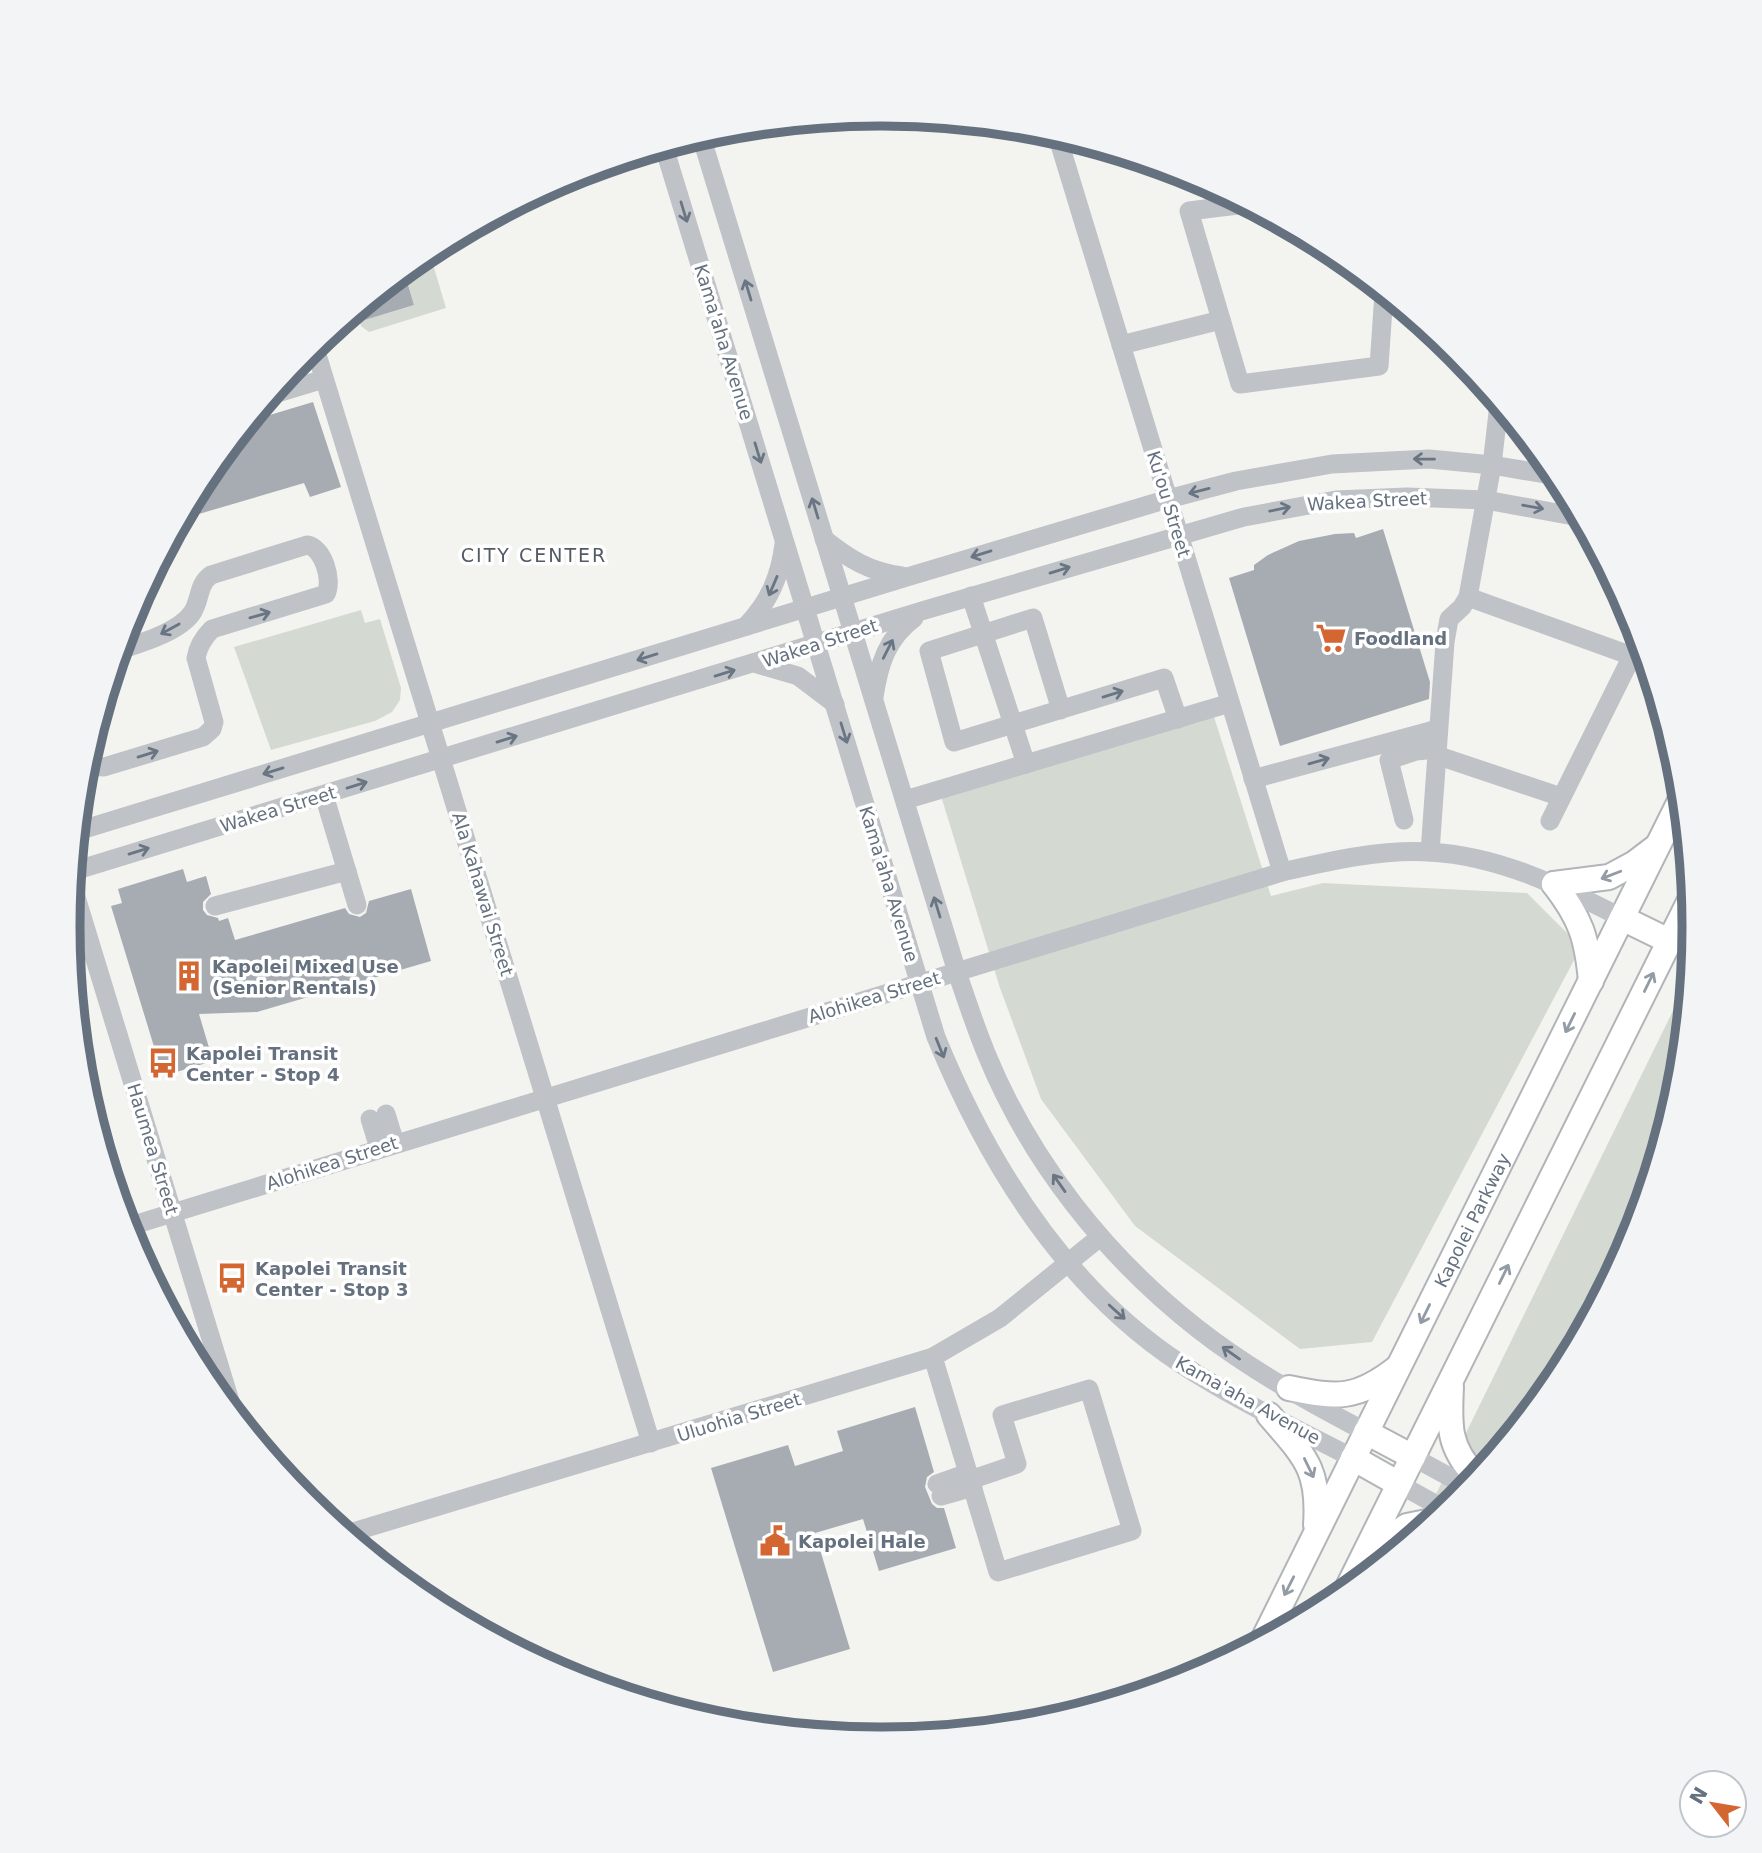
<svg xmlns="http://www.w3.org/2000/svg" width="1762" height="1853" font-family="'DejaVu Sans',sans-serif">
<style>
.green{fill:#d4dad2}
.building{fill:#a6acb2}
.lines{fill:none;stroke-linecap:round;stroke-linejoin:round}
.major-casing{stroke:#b1b4b8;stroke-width:28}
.minor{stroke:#bfc2c6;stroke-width:19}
.major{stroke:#fff;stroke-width:24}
.oneway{stroke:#6a7583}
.oneway2{stroke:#939ca5}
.labels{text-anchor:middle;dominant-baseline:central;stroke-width:7;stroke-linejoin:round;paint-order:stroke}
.street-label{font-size:18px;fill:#65717f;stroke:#fff}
.poi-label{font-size:18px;font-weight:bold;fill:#65717f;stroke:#fff;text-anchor:start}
.neighbourhood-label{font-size:19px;letter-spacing:2px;fill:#525b64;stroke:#fff}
.rim{fill:none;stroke:#65717f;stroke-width:9}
</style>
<rect width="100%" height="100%" fill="#f3f4f0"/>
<g class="green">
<path d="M429 251 446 308 369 332 361 326 360 321 414 305 405 273 402 274Z"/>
<path d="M361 610 365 623 380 619 401 688 400 700 392 712 375 721 271 750 234 647Z"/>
<path d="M1209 701 1271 896 1323 883 1527 893 1581 947 1372 1342 1300 1349 1135 1226 1041 1099 1000 988 941 796Z"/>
<path d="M1688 980 1678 1085 1632 1238 1557 1378 1455 1501 1417 1533Z"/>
</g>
<g class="building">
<path d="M404 271 414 305 335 329V328Z"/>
<path d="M313 402 341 487 310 497 304 483 182 519 205 475 250 421Z"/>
<path d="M1383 529 1430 682 1429 699 1280 746 1229 578 1254 570V565L1268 555 1299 541 1335 534 1354 533 1356 538Z"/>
<path d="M183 869 187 882 206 876 211 894 203 902V910L207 915 218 918 219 921 228 918 235 940 345 908 349 914 360 917 366 913 369 901 411 889 431 961 257 1012 199 1014 213 1061 163 1076 111 906 122 903 118 889Z"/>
<path d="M915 1407 934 1472 927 1477 925 1487 932 1504 937 1508H944L956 1548 879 1571 863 1519 815 1533 850 1649 773 1672 711 1468 788 1445 795 1466 843 1451 837 1431Z"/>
</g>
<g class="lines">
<g class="major-casing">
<g id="major">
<path d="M1554 884 1609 877 1635 863 1656 847"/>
<path d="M1554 884C1581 919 1587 938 1591 981"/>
<path d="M1622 918 1669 941"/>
<path d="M1451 1387C1449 1425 1448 1448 1476 1476"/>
<path d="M1289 1388C1338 1398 1356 1400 1397 1368"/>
<path d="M1269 1415C1304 1456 1320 1468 1316 1525"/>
<path d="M1366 1432 1413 1457"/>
<path d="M1353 1458 1399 1484"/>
<path d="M1367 1553 1407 1526 1432 1521"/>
<path d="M1346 1591 1691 898"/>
<path id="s1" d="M1263 1640 1681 799"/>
</g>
</g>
<g class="minor">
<path d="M1057 135 1282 872"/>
<path d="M701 136 957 972C966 999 975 1026 986 1053 1030 1161 1106 1257 1198 1329 1249 1369 1309 1402 1366 1432"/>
<path d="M664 147 936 1037C988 1164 1064 1287 1181 1364 1236 1400 1295 1428 1353 1458"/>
<path d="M1246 204 1189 211 1240 384 1379 366 1384 293"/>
<path d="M314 345 651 1443"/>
<path d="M1121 345 1221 320"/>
<path d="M271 395 324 379"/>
<path d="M824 539C849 559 870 572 902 576"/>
<path d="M971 596 1026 764"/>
<path d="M1468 597 1632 656 1550 821"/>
<path d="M746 626C769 602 780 577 784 544"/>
<path d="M757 664 798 676 835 704"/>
<path d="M874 697C879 664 887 638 914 618"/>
<path d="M1061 710 1033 618 929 651 954 742 1164 678 1178 719"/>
<path d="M1436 755 1561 797"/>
<path d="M87 757 92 766 104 767 203 737 212 729 214 722 196 658C198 646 203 638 212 629L326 594C333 580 323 547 307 545L211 575C197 585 201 600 192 613 179 632 141 643 120 650"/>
<path d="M1253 779 1438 729"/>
<path d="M324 795 357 905"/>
<path d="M905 800 1230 703"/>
<path d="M1404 820 1389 760 1416 751 1437 749"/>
<path d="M78 831 907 577 1168 499 1236 481 1332 464 1429 459 1492 465 1557 476"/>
<path d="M1430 852 1445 642 1449 619 1462 607 1468 597 1492 465 1499 404"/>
<path d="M74 871 925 610 1244 517 1336 500 1407 497 1486 500 1579 517"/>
<path d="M72 884 234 1414"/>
<path d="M215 906 347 871"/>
<path d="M1669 941 1691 952"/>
<path d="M386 1114 395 1143"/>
<path d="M370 1119 379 1148"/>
<path d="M127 1227 1282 872C1330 861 1380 849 1430 852 1500 856 1562 887 1622 918"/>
<path d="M933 1357 998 1572 1132 1531 1089 1389 1002 1415 1017 1464 970 1480"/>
<path d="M1413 1457 1468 1487"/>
<path d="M937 1484 968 1473"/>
<path d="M1399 1484 1446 1510"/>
<path d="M941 1496 973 1487"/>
<path d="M346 1534 933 1357 1000 1318 1100 1237"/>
</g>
<use href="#major" class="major"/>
</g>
<defs><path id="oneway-shaft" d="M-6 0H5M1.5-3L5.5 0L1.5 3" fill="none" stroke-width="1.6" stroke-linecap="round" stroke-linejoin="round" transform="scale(1.75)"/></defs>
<g class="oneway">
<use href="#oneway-shaft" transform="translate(684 212) rotate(73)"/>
<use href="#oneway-shaft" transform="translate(748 290) rotate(-107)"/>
<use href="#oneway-shaft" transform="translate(758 453) rotate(73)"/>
<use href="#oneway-shaft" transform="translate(1424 459) rotate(-179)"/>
<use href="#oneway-shaft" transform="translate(1199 491) rotate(166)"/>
<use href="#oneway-shaft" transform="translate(1533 507) rotate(10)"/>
<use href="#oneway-shaft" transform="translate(815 508) rotate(-107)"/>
<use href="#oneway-shaft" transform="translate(1280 509) rotate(-12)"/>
<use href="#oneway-shaft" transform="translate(981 554) rotate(163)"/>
<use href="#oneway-shaft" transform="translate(1060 570) rotate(-17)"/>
<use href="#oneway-shaft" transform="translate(773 586) rotate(113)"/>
<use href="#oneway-shaft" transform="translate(260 615) rotate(-16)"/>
<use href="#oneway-shaft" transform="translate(170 629) rotate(151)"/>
<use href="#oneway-shaft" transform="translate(888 649) rotate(-63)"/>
<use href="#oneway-shaft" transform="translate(647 657) rotate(163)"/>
<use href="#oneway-shaft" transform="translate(725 673) rotate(-17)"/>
<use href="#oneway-shaft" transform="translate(1113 694) rotate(-17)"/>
<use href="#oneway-shaft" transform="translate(844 733) rotate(73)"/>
<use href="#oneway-shaft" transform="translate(507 739) rotate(-17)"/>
<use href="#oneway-shaft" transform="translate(148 754) rotate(-17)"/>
<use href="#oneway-shaft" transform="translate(1319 761) rotate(-16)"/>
<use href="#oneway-shaft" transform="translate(273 771) rotate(163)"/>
<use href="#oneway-shaft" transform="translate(357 785) rotate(-17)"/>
<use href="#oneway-shaft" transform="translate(139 851) rotate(-17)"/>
<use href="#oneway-shaft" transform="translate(937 907) rotate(-107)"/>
<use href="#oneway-shaft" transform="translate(940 1048) rotate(68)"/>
<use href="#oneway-shaft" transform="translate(1059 1183) rotate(-125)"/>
<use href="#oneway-shaft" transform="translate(1117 1312) rotate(42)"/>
<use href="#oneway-shaft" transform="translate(1231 1353) rotate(-145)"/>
</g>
<g class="oneway2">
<use href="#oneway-shaft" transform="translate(1611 875) rotate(159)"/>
<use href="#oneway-shaft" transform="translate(1649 982) rotate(-64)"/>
<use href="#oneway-shaft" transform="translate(1570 1023) rotate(116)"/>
<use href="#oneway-shaft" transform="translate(1504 1274) rotate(-64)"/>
<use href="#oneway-shaft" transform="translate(1425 1314) rotate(116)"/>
<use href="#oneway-shaft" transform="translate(1309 1468) rotate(64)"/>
<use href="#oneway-shaft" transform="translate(1289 1586) rotate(117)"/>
</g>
<defs>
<g id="supermarket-bare" transform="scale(2.415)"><path d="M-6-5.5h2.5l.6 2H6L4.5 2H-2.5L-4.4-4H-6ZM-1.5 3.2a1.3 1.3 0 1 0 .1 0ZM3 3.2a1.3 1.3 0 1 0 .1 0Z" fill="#d36631" stroke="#fff" stroke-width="2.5" paint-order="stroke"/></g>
<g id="building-bare" transform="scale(2.415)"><path d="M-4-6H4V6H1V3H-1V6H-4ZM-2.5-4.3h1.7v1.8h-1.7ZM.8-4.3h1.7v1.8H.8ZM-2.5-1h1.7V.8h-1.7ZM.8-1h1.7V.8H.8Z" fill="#d36631" stroke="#fff" stroke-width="2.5" paint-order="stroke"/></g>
<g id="bus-bare" transform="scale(2.415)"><path d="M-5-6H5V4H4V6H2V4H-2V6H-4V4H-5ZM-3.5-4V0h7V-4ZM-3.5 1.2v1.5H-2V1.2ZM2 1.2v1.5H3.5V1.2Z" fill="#d36631" stroke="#fff" stroke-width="2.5" paint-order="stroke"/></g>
<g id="civic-bare" transform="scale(2.415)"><path d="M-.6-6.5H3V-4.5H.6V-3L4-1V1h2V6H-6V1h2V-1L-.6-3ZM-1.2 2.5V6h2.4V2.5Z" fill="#d36631" stroke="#fff" stroke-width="2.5" paint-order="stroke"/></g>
</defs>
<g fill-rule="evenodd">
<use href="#supermarket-bare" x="1331" y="638"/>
<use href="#building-bare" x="189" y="976"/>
<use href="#bus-bare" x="163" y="1063"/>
<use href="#bus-bare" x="232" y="1278"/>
<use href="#civic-bare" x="775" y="1541"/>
</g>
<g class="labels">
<g class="street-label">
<text transform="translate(724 342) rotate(73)">Kama'aha Avenue</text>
<text transform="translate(1367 501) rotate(-3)">Wakea Street</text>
<text transform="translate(1169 504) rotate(73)">Ku'ou Street</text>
<text transform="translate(820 643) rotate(-18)">Wakea Street</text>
<text transform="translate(278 809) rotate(-17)">Wakea Street</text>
<text transform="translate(889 884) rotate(73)">Kama'aha Avenue</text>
<text transform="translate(483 894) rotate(73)">Ala Kahawai Street</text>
<text transform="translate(874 997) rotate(-17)">Alohikea Street</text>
<text transform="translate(153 1149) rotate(73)">Haumea Street</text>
<text transform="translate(332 1163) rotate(-18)">Alohikea Street</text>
<text stroke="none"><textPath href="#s1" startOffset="469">Kapolei Parkway</textPath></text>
<text transform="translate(1248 1400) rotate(29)">Kama'aha Avenue</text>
<text transform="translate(739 1417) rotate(-17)">Uluohia Street</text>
</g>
<g class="poi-label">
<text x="1354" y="638">Foodland</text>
<text x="212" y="966">Kapolei Mixed Use<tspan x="212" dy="21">(Senior Rentals)</tspan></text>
<text x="186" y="1053">Kapolei Transit<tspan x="186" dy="21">Center - Stop 4</tspan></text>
<text x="255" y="1268">Kapolei Transit<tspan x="255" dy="21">Center - Stop 3</tspan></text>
<text x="798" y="1541">Kapolei Hale</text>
</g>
<g class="neighbourhood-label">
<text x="534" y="555">CITY CENTER</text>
</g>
</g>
<path d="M0 0H1762V1853H0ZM880 126H882A800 800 0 0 1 1682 926V927A800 800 0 0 1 882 1727H880A800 800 0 0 1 80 927V926A800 800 0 0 1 880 126Z" fill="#f3f4f5" fill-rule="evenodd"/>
<path class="rim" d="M880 126H882A800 800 0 0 1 1682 926V927A800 800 0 0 1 882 1727H880A800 800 0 0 1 80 927V926A800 800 0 0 1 880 126Z"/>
<g transform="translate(1713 1804) rotate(301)"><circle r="33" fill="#ffffff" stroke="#c1c6cc" stroke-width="2"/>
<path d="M0-5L12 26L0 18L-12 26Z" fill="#d36631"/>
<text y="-10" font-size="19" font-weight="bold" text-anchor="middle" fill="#65717f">N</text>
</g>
</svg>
